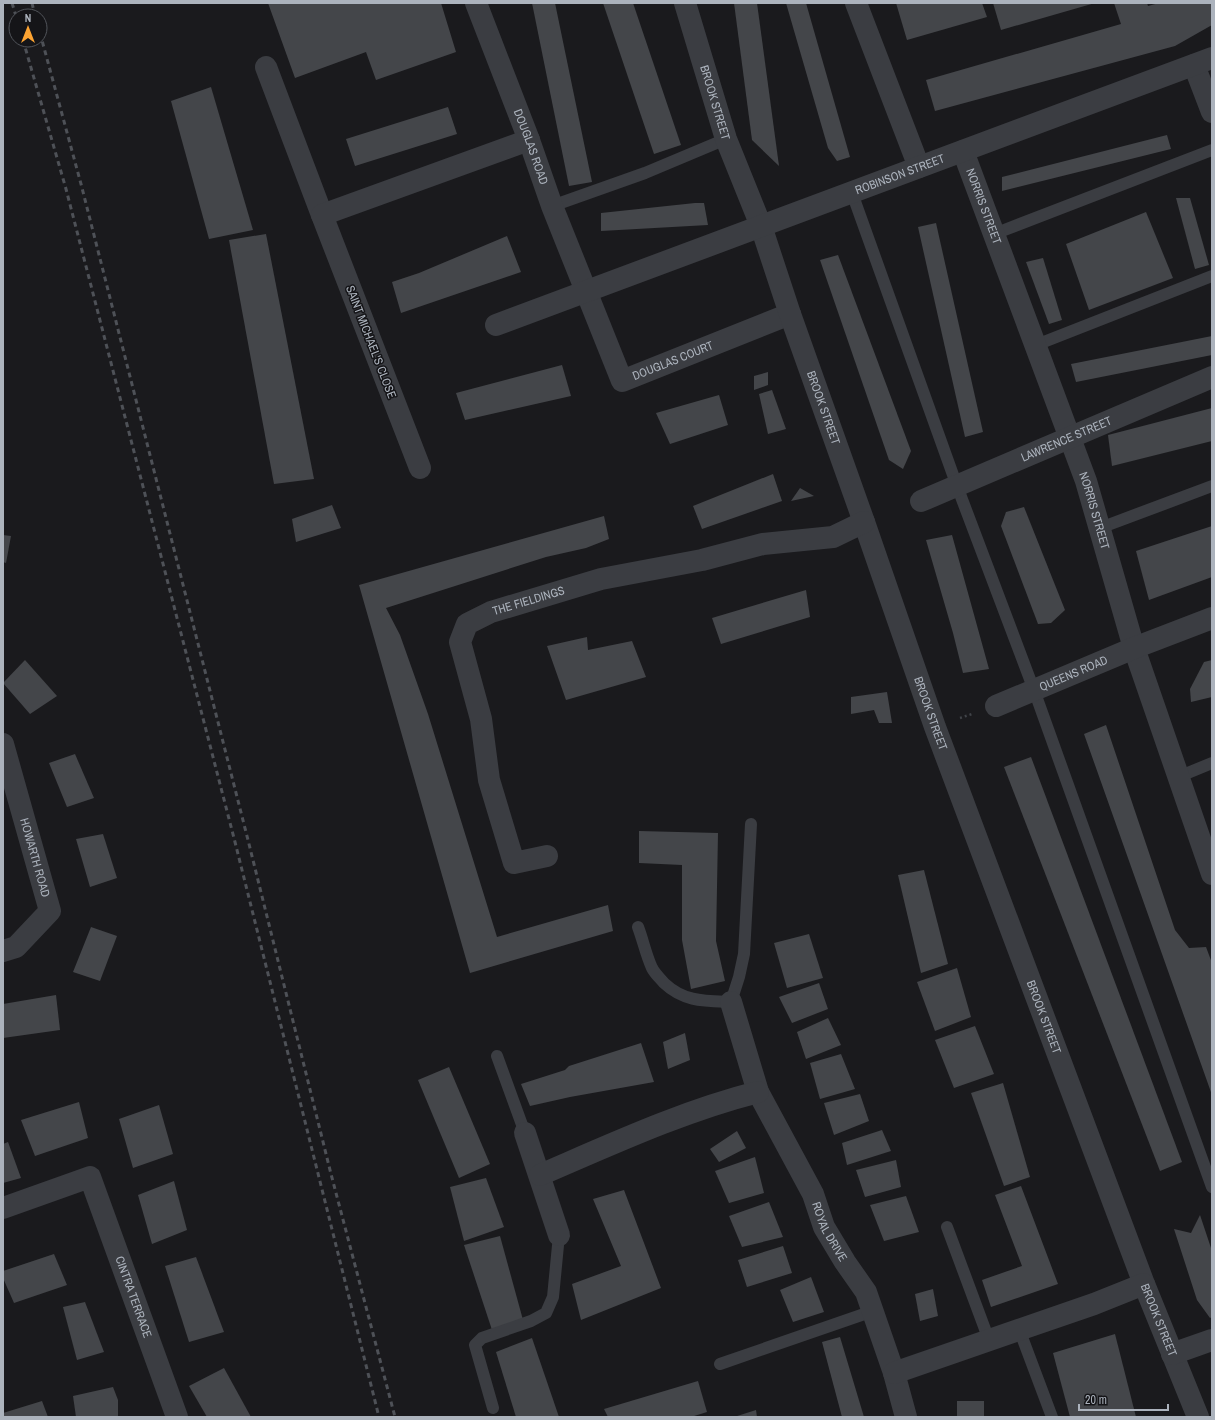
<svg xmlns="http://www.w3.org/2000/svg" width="1215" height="1420" font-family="'Archivo Narrow',sans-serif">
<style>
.building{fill:#44464a}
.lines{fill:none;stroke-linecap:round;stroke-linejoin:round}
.path{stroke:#414449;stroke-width:2.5;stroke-dasharray:2 3;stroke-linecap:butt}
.service{stroke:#3b3d42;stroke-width:12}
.minor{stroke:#3b3d42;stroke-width:22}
.rail{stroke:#4e5157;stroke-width:3;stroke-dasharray:5 4;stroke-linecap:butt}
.labels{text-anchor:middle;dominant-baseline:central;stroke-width:3;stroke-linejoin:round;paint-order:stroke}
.street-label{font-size:12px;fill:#acb3bd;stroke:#151518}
</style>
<rect width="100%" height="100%" fill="#1a1a1d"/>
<g class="building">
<path d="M268 3H441L456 52 376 80 366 52 295 78Z"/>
<path d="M532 3H555L592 182 569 186Z"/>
<path d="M603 3H633L681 145 654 154Z"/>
<path d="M734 3H757L779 166 752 140Z"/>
<path d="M786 3H806L850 157 837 161 828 148Z"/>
<path d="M896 3H982L987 17 907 40Z"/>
<path d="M993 3H1095L1001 30Z"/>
<path d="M1114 3H1147L1148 6 1159 3H1212V25L1175 46 935 111 926 80 1121 24Z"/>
<path d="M211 87 253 230 209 239 171 101Z"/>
<path d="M448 107 457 134 355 166 346 139Z"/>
<path d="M1167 135 1171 149 1002 191V177Z"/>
<path d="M1176 198H1190L1209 265 1195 269Z"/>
<path d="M695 203H704L708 225 601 231V213Z"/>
<path d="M1146 212 1173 278 1089 310 1066 244Z"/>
<path d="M936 223 983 432 965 437 918 227Z"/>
<path d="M266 234 314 479 274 484 229 240Z"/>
<path d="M507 236 521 272 401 313 392 282 419 273Z"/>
<path d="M838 255 911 451 903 469 889 460 820 260Z"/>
<path d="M1043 258 1062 320 1049 324 1026 262Z"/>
<path d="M1212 336V355L1076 382 1071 364Z"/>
<path d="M562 365 571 396 465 420 456 393Z"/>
<path d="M768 372V385L754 390V376Z"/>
<path d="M772 390 786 429 768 434 759 394Z"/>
<path d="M719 395 728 425 670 444 656 413Z"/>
<path d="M1212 408V441L1112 466 1108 435Z"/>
<path d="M773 474 782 501 702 529 693 506Z"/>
<path d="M800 488 814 496 791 501Z"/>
<path d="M332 505 341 528 296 542 292 519Z"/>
<path d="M1024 507 1065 610 1051 623 1038 624 1001 526 1006 512Z"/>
<path d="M604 516 609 539 586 548 546 557 386 608 400 635 428 714 497 937 608 905 613 931 470 973 359 585Z"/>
<path d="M1212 526V577L1149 600 1136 551Z"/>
<path d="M3 535 11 536 6 563 3 562Z"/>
<path d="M952 535 989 669 963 673 953 633 926 540Z"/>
<path d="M806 590 810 617 721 644 712 618Z"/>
<path d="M587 637 588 650 632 641 646 677 566 700 547 646Z"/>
<path d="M25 660 57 696 30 714 3 683Z"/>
<path d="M1212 660V697L1191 702 1190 689 1204 662Z"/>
<path d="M887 692 892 723H879L874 710 851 714V697Z"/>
<path d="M1106 725 1175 930 1189 948 1206 947 1212 963V1095L1084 734Z"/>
<path d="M75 754 94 798 67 807 49 763Z"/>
<path d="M1031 757 1182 1162 1160 1171 1004 767Z"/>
<path d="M639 831 718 833 716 941 725 981 691 989 682 940V865L639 863Z"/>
<path d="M103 834 117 878 90 887 76 839Z"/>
<path d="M924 870 948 964 921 973 898 875Z"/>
<path d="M91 927 117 936 100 981 73 972Z"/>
<path d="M809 934 823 978 787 988 774 943Z"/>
<path d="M957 968 971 1017 935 1031 917 982Z"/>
<path d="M819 983 828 1009 792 1023 779 997Z"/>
<path d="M56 995 60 1030 3 1038V1004Z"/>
<path d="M828 1018 841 1045 806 1059 797 1032Z"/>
<path d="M975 1026 994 1074 954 1088 935 1040Z"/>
<path d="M685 1033 690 1060 668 1069 663 1042Z"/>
<path d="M641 1043 654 1082 570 1097 530 1106 521 1084 565 1070 569 1066Z"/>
<path d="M841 1054 855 1089 820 1099 810 1063Z"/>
<path d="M449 1067 490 1164 459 1178 418 1080Z"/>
<path d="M1003 1083 1030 1177 1004 1186 971 1093Z"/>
<path d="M860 1094 869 1121 834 1135 824 1103Z"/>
<path d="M79 1102 88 1138 35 1156 21 1120Z"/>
<path d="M159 1105 173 1154 133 1168 119 1119Z"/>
<path d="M882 1130 891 1151 847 1165 842 1143Z"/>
<path d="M737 1131 746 1148 719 1162 710 1149Z"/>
<path d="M8 1142 21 1178 3 1183V1144Z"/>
<path d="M755 1157 764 1193 729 1203 715 1171Z"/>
<path d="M896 1160 901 1187 865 1197 856 1170Z"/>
<path d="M486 1178 504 1227 464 1241 450 1187Z"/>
<path d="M174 1181 187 1230 152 1244 138 1195Z"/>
<path d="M1021 1186 1058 1284 991 1307 982 1280 1022 1266 995 1195Z"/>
<path d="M624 1190 661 1288 581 1320 572 1284 621 1266 593 1199Z"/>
<path d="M906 1196 919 1232 884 1241 870 1205Z"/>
<path d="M769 1202 783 1237 742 1247 729 1216Z"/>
<path d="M1200 1215 1212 1251V1317L1210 1318 1197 1300 1174 1229 1191 1233Z"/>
<path d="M500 1236 523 1320 492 1330 464 1245Z"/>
<path d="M783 1246 792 1273 747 1287 738 1260Z"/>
<path d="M54 1254 67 1285 14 1303 3 1278V1271Z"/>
<path d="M196 1257 224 1332 189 1342 165 1266Z"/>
<path d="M811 1277 824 1312 793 1322 780 1290Z"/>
<path d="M933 1289 938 1316 920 1321 915 1294Z"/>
<path d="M85 1302 104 1352 77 1360 63 1307Z"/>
<path d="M1115 1334 1136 1417H1070L1053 1353Z"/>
<path d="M840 1337 864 1417H842L822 1342Z"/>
<path d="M532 1338 559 1417H516L496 1352Z"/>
<path d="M224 1368 251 1417H207L189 1386Z"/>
<path d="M698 1381 707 1412 691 1417H608L604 1409Z"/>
<path d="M113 1387 118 1400V1417H76L73 1396Z"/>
<path d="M42 1401 48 1417H3V1413Z"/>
<rect x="957" y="1401" width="27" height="16"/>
<path d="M756 1410 757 1417H734Z"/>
</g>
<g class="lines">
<path class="path" d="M960 718 972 714"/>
<g class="service">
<path d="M852 193 957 486 1034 690 1212 1187"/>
<path d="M552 206 645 173 726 139"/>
<path d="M994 234 1212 150"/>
<path d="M1036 345 1212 276"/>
<path d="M1100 528 1212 486"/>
<path d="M1178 777 1212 763"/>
<path d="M638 927C643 940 646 955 652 968 655 974 660 978 664 983 684 1002 705 1001 731 1002L739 977 744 954 751 824"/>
<path d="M497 1056 525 1133"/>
<path d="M947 1227 989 1340"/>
<path d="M1019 1329 1052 1417"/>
<path d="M720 1364 873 1311"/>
<path d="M493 1408 475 1345 482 1338 531 1321 546 1313 553 1297 559 1235"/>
</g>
<g class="minor">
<path id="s1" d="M476 3 529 140 552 206 622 381 790 314"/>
<path id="s2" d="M685 3 726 139 761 226 790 314 864 522 935 727 1144 1284 1198 1417"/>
<path d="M856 3 919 167"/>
<path d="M1194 65 1212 112"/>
<path d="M266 67 322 215"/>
<path id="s3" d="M963 151 1086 481 1134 648 1212 874"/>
<path id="s4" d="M496 325 1212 58"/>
<path d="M420 468 322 215 529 140"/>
<path id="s5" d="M921 501 1212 377"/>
<path id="s6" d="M996 706 1134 648 1212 618"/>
<path id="s7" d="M3 744 50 911 16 947 3 951"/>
<path id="s8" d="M547 856 514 863 489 780 481 719 460 642 467 624 491 612 601 579 702 560 763 544 833 537 864 522"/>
<path id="s9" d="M731 1002 758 1092 813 1194 824 1227 845 1262 866 1292 894 1373 906 1417"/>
<path d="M525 1133 559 1235"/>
<path d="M540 1175C612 1144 683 1111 758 1092"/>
<path id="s10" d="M3 1208 90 1177 177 1417"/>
<path d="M1172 1354 1212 1340"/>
<path d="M894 1373 1094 1304 1144 1284"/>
</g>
<g class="rail">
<path d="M12 3 16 16"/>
<path d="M32 3 35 16"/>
<path d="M40 33 81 184 248 840 331 1174 395 1417"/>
<path d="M23 40 66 189 235 842 379 1417"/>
</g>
</g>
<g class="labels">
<g class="street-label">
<text stroke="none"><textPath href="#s2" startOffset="104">BROOK STREET</textPath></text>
<text stroke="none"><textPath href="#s1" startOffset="154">DOUGLAS ROAD</textPath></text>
<text stroke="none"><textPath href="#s4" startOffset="431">ROBINSON STREET</textPath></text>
<text stroke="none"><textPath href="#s3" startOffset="59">NORRIS STREET</textPath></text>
<text transform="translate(371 342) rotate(69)">SAINT MICHAEL'S CLOSE</text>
<text stroke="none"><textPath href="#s1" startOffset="460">DOUGLAS COURT</textPath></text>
<text stroke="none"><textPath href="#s2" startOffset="428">BROOK STREET</textPath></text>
<text stroke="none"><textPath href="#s5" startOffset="158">LAWRENCE STREET</textPath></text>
<text stroke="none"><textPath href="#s3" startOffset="383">NORRIS STREET</textPath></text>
<text stroke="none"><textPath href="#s8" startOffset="347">THE FIELDINGS</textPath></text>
<text stroke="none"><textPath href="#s6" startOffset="84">QUEENS ROAD</textPath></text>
<text stroke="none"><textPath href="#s2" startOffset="752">BROOK STREET</textPath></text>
<text stroke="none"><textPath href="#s7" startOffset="118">HOWARTH ROAD</textPath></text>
<text stroke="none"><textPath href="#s2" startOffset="1076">BROOK STREET</textPath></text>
<text stroke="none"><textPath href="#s9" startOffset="251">ROYAL DRIVE</textPath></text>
<text stroke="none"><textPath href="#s10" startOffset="220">CINTRA TERRACE</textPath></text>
<text stroke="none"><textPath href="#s2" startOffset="1400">BROOK STREET</textPath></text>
</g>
</g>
<rect width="1215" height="1420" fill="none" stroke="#acb3bd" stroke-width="8"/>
<g transform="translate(28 28)"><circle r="19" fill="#151518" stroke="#51545a"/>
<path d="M0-3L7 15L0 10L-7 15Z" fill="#fda432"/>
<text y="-6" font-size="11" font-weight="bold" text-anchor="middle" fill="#acb3bd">N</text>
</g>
<path d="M1079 1404v6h89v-6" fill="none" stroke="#acb3bd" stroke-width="2"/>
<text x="1085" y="1404" font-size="12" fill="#acb3bd" stroke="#151518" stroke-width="3" paint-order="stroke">20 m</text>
</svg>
